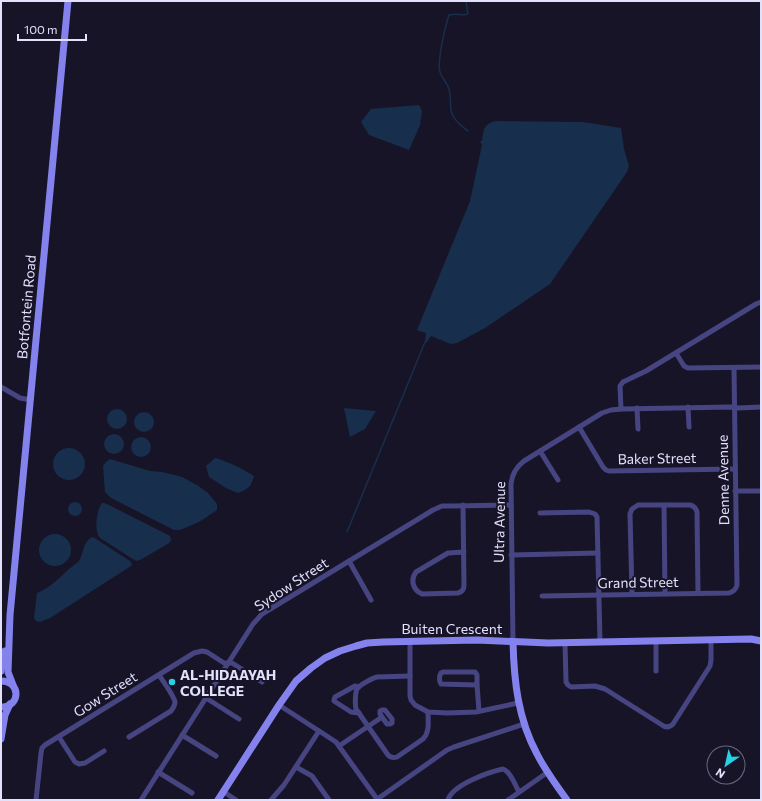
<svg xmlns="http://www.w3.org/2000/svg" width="762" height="801" font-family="Commissioner,sans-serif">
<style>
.water{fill:#182e4d}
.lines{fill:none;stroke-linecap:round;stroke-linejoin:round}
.stream{stroke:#182e4d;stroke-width:1.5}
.street{stroke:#474581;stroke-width:5}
.secondary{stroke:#8483ee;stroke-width:7}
.poi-dot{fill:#25d1e2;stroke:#171428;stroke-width:1.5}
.labels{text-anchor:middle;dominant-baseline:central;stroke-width:4;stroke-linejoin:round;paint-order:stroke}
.street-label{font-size:14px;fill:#e2e0fb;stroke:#171428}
.poi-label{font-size:14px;font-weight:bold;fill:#e2e0fb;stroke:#171428;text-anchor:start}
</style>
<rect width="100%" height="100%" fill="#171428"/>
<g class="water">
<path d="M419 105 422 111 420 125 409 150 369 135 361 122 371 109Z"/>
<path d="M496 121 583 122 621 128 624 149 629 166 627 172 550 284 485 328 457 343 451 344 431 336 426 343 425 342 426 333 417 330 470 201 482 145 480 142 481 141H482C484 130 483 124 496 121Z"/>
<path d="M344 408 375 411H376L365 429 350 437Z"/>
<circle cx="117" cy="419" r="10"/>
<circle cx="144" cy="422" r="10"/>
<circle cx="114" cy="444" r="10"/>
<circle cx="141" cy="447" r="10"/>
<circle cx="69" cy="464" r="16"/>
<path d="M215 458C229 462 241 468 254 476 251 487 248 489 238 493L226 488 209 477 206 466Z"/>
<path d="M110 459 150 471 162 472 182 477 197 485 208 493 217 504V510L199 522 180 530H174L117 501 111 498 105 492 103 466 106 462Z"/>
<circle cx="75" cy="509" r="7"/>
<path d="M102 503H104L109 505 170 536 171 540 169 543 142 559 137 561 133 559 100 538C94 531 96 511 102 503Z"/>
<circle cx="55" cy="550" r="16"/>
<path d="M93 537 130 561 132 564 131 566 50 618 40 622 36 621 34 618 37 593C51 587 58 579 69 569 72 566 76 564 79 561 84 553 83 540 93 537Z"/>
</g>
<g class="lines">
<g class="stream">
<path d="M466 1 468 14C462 16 456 13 449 15 445 27 437 61 440 72 442 78 447 83 449 89 451 96 450 103 451 110 452 119 461 126 468 131"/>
<path d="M347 532 425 342"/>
</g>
<g class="street">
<path d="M676 353 684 366 688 368 761 367"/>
<path d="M1 387 20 398 31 400"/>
<path d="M688 407 689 427"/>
<path d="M637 408 638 429"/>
<path d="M621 409 620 386 623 382 646 371 756 304 761 302"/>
<path d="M579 427 603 467 606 470 609 471 735 469"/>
<path d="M540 451 558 480"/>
<path d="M735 491H761"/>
<path d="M463 505 464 585C464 589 462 592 458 593L422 594C413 590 410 580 416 572L448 553 464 552"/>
<path d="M664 505 665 594"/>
<path d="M540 513 589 512 595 514 597 517 600 642"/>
<path d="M511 555 598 553"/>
<path d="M349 561 371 600"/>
<path d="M632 594 630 514 632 509 638 505H690C694 506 696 508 697 512L698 593"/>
<path d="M542 596 729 593C733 592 736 589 737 585L734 368"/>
<path d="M410 641V696L411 700 415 705 428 712 447 713 476 712 518 703"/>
<path d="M513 642 511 484C512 474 516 467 524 461L602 413 611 410 621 409 731 407 738 408 761 407"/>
<path d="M565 643 566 682 568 685 571 687 595 686 605 689 662 725C666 728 670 727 673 724L710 666 711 660V640"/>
<path d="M656 671V641"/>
<path d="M443 672H475L477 675V685L441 684C439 681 439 676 441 673Z"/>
<path d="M410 676 377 677C373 678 359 685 357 689 355 693 355 705 356 709L388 755C391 758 394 758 397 757L423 739C430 732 428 722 428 712"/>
<path d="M477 685 479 711"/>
<path d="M206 698 239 719"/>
<path d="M279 705 336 742 377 799"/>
<path d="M359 713 351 712 334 701V700L335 697 355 686 359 687"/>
<path d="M182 735 216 756"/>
<path d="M59 737 75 762 79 764 85 763 104 751"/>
<path d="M129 737 171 711C173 708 175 706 175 702 174 696 163 681 159 675"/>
<path d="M339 746 382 717 387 724H390L392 723V719L385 710H382L380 711V714L382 717"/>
<path d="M296 767 312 776 329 800"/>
<path d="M158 772 192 793"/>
<path d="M224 792 236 800"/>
<path d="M36 800 41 753 42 748 45 745 194 653 202 651 207 652 224 663H232L262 682"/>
<path d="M141 800 253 624 262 614 433 510 442 506H452L511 505"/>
<path d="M271 800 284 785 319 731"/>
<path d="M376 800 447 750 454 747 524 724"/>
<path d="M448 800C452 785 489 772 503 769 511 772 515 785 519 792"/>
<path d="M508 800 548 772"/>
</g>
<g class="secondary">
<path d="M513 642C514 681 518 719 537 754 545 770 556 785 567 800"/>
<path d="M1 671 5 651"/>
<path d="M1 681C21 681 21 707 1 707"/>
<path d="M13 685 8 672 10 615 68 1"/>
<path d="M1 739 5 715 10 704"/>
<path d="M218 800 279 705 296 681 311 668 325 658 340 651 356 646 367 643 383 642 477 640 548 643 751 639 761 641"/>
</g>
</g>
<circle class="poi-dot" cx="172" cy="682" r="4"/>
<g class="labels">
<g class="street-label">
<text transform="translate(26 307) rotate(-85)">Botfontein Road</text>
<text transform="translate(657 458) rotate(-1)">Baker Street</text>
<text transform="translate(723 480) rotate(-91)">Denne Avenue</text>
<text transform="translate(499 522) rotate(-89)">Ultra Avenue</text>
<text transform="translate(638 582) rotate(-1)">Grand Street</text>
<text transform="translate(291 584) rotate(-33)">Sydow Street</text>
<text x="452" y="628">Buiten Crescent</text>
<text transform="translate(105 694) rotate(-32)">Gow Street</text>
</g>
<g class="poi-label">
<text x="180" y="674">AL-HIDAAYAH<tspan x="180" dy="16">COLLEGE</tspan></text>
</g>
</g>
<rect width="762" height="801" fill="none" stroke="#e2e0fb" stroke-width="4"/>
<g transform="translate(726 765) rotate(214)"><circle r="19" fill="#171428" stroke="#68667c"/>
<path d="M0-3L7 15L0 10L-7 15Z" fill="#25d1e2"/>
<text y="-6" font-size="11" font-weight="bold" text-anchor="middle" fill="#e2e0fb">N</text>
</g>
<path d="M18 34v6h68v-6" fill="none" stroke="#e2e0fb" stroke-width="2"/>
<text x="24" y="34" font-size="12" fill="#e2e0fb" stroke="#171428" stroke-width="3" paint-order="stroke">100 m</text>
</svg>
